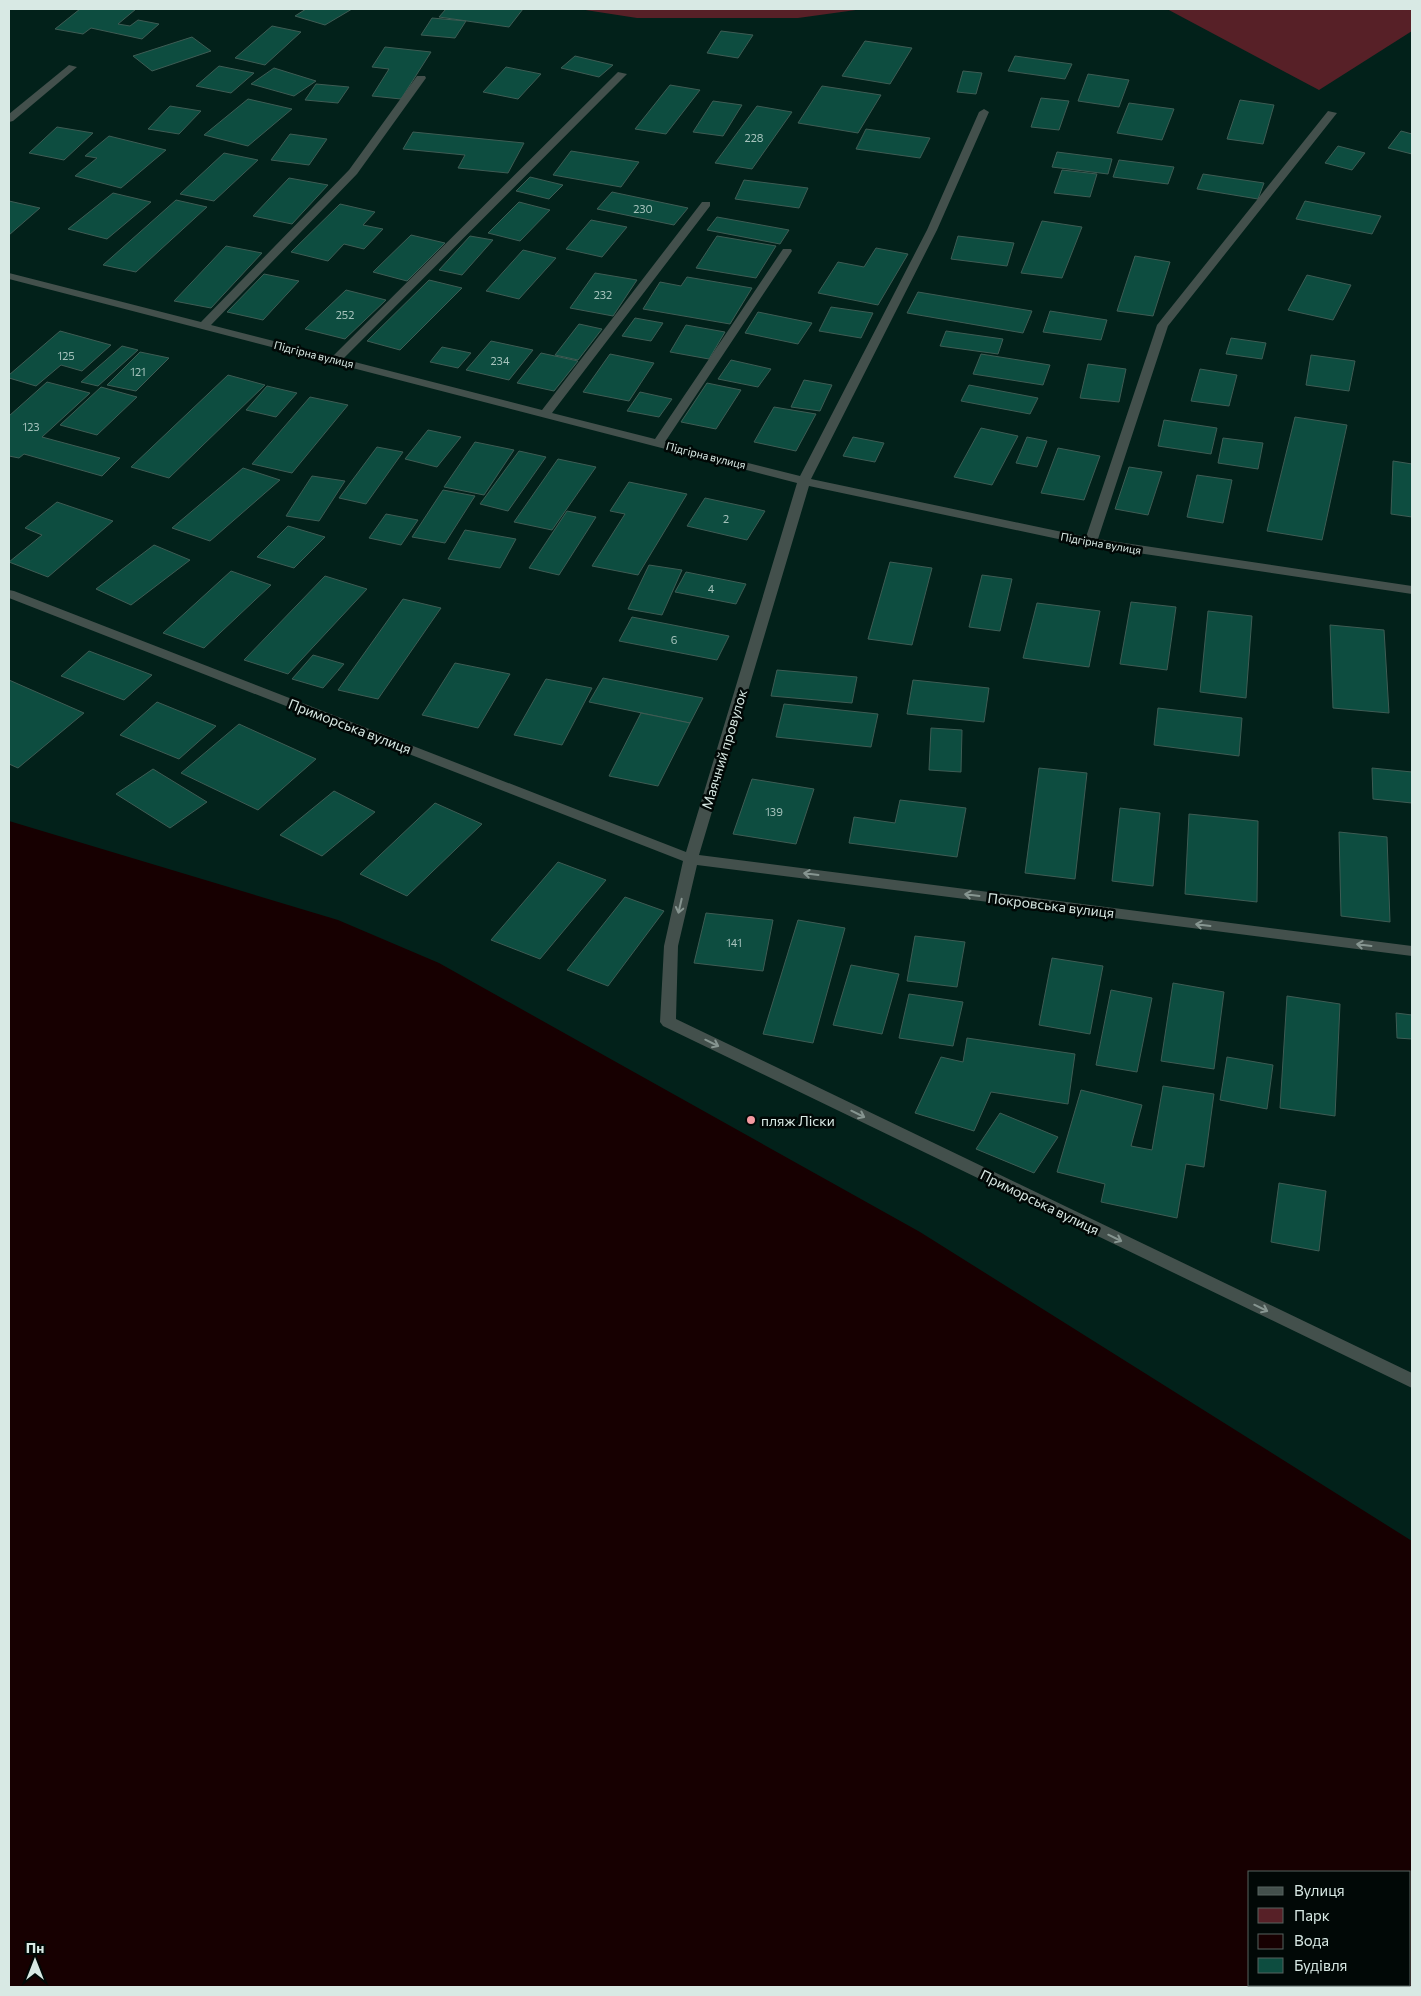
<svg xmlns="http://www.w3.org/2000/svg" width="1421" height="1996" font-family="Commissioner,sans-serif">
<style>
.green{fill:#572027}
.water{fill:#170001;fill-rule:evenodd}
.building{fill:#0d4d40;stroke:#3e5c54}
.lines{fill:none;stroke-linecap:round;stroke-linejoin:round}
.minor{fill:#43504c;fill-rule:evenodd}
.oneway{stroke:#869590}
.poi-dot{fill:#f49aa1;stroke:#010806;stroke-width:2}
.labels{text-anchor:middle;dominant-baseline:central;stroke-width:5;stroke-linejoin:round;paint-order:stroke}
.number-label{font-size:11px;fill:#a5c2bb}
.far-street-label{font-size:11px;fill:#d8e9e4;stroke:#010806}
.street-label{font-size:14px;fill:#d8e9e4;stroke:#010806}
.poi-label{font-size:14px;fill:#d8e9e4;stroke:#010806;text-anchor:start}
</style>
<rect width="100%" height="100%" fill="#02211a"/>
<g class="green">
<path d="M579 9H863L798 18H637Z"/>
<path d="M1167 9H1412V31L1319 90Z"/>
</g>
<path class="water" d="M9 821 338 920 439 963 920 1232 1412 1541V1987H9ZM1250 1872H1410V1985H1250Z"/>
<g class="building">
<path d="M80 9H136L118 24 130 26 138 20 159 24 142 39 91 28 83 34 55 29Z"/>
<path d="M306 9H352L325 25 295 16Z"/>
<path d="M446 9H523L509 27 439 17Z"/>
<path d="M432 18 466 21 455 38 421 35Z"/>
<path d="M272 26 301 32 265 65 235 58Z"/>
<path d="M721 31 753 35 738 58 707 53Z"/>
<path d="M192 37 211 51 152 71 133 56Z"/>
<path d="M865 41 912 48 890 84 842 76Z"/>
<path d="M385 47 431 52 401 99 372 96 389 69 372 67Z"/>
<path d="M575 56 613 65 599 77 561 68Z"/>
<path d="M1015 56 1072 64 1065 79 1008 71Z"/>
<path d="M219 66 254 73 231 93 196 86Z"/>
<path d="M506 67 541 74 518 99 483 92Z"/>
<path d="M274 68 316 81 294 96 251 84Z"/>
<path d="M963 71 982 73 976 94 957 92Z"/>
<path d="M1088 74 1129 80 1119 107 1078 101Z"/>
<path d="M316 84 349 87 338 103 305 100Z"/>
<path d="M670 85 700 90 666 134 635 129Z"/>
<path d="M822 86 881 95 858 133 798 123Z"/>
<path d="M1041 98 1069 101 1059 130 1031 127Z"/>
<path d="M248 99 292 109 248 146 204 135Z"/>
<path d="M1240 100 1274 105 1263 144 1227 139Z"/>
<path d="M713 101 742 105 723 136 693 132Z"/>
<path d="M1129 103 1174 109 1162 140 1117 133Z"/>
<path d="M170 106 201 111 179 134 148 129Z"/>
<path d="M757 106 792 112 752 169 715 163Z"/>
<path d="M57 127 93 133 64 160 29 153Z"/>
<path d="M866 129 930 138 920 158 856 149Z"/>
<path d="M1401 131 1412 134V154L1388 148Z"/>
<path d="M413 132 524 143 508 173 458 168 465 155 403 149Z"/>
<path d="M290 134 327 139 309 165 271 160Z"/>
<path d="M109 136 166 150 121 188 75 176 97 158 85 156Z"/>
<path d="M1338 146 1365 153 1352 170 1325 163Z"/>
<path d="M571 151 639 162 621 187 553 175Z"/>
<path d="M1057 152 1112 159 1108 174 1052 167Z"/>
<path d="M224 153 258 160 214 201 180 194Z"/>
<path d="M1119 160 1174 167 1168 184 1113 177Z"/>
<path d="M1062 170 1097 174 1090 197 1054 193Z"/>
<path d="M1203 174 1264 183 1258 199 1197 189Z"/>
<path d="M530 177 563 185 549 199 516 191Z"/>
<path d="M289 178 328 185 292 224 253 216Z"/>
<path d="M744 180 808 188 799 208 735 199Z"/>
<path d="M612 192 688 208 674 225 597 209Z"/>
<path d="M113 193 151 202 107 239 68 229Z"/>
<path d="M176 200 207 207 136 272 103 265Z"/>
<path d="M9 201 40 208 9 235Z"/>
<path d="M1305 201 1381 216 1372 234 1296 219Z"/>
<path d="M519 202 550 210 520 241 488 233Z"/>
<path d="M340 204 375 212 363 225 383 229 364 249 344 244 328 261 291 252Z"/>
<path d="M717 217 789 230 780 244 707 230Z"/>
<path d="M591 220 627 227 602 257 566 249Z"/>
<path d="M1042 221 1082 227 1062 278 1021 273Z"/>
<path d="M411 235 445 243 407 281 373 272Z"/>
<path d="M470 236 493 240 462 275 439 270Z"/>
<path d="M717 236 776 246 756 278 696 268Z"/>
<path d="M958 236 1014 243 1007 266 951 259Z"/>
<path d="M226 246 262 253 211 308 174 301Z"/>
<path d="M876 248 908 254 878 305 818 293 838 262 864 267Z"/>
<path d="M523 250 556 258 519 299 486 291Z"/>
<path d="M1135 256 1170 262 1153 316 1117 311Z"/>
<path d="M595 273 637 280 613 316 570 308Z"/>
<path d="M264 274 299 281 263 320 227 312Z"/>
<path d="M1307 275 1351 285 1333 320 1288 310Z"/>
<path d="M687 277 752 288 730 324 643 309 660 282 681 286Z"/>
<path d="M429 280 462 288 400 350 367 341Z"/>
<path d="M346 290 386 300 345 339 305 329Z"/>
<path d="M918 292 1032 311 1023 333 907 313Z"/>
<path d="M831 307 873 313 861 338 819 331Z"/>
<path d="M1050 311 1107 320 1101 340 1043 332Z"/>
<path d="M758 312 812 323 798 344 745 333Z"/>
<path d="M635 318 663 323 651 341 622 336Z"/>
<path d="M579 324 602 329 578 360 555 355Z"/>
<path d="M686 325 725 332 709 359 670 352Z"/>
<path d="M60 331 111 345 82 371 61 365 36 386 9 378V375Z"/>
<path d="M946 331 1003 339 998 354 940 346Z"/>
<path d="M1231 338 1266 343 1262 359 1226 354Z"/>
<path d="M491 341 533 350 509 380 466 370Z"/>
<path d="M122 346 138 350 98 386 81 382Z"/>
<path d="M442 347 471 353 458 368 430 362Z"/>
<path d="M140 352 169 358 136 391 107 385Z"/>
<path d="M541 353 578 361 554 391 517 383Z"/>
<path d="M610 354 654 363 629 401 583 392Z"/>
<path d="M981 354 1050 365 1043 385 973 374Z"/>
<path d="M1311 355 1355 361 1349 391 1306 385Z"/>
<path d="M731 360 771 369 758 387 718 379Z"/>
<path d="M1088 364 1126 369 1119 402 1080 398Z"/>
<path d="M1200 369 1237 375 1229 406 1191 401Z"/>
<path d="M228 375 265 385 169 478 131 467Z"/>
<path d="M804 380 832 385 820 411 791 407Z"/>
<path d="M47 382 90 393 42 437 120 458 102 476 24 454 19 458 9 456V416Z"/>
<path d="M707 383 741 390 716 429 681 422Z"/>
<path d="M969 385 1038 398 1030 414 961 401Z"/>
<path d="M267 386 297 393 276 417 246 410Z"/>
<path d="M101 387 137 397 97 435 60 425Z"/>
<path d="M640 392 672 399 659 417 627 411Z"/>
<path d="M310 397 348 405 292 473 252 464Z"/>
<path d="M774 407 816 414 796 451 754 442Z"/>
<path d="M1295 417 1347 425 1322 540 1267 531Z"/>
<path d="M1164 420 1217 428 1211 454 1158 446Z"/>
<path d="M981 428 1018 436 992 485 954 477Z"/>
<path d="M428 430 461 437 437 467 405 459Z"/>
<path d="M853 437 884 443 875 462 843 456Z"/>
<path d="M1027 437 1047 441 1037 467 1016 463Z"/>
<path d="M1223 438 1263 443 1258 469 1218 463Z"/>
<path d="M475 442 514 450 484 495 444 487Z"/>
<path d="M377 447 403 452 366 504 339 498Z"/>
<path d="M1058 448 1100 456 1084 500 1041 493Z"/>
<path d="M519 451 546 457 508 511 480 504Z"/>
<path d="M558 459 596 467 552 530 514 522Z"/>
<path d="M1393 461 1412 464V517L1391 514Z"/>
<path d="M1129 467 1162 472 1148 515 1115 509Z"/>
<path d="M243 468 280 480 210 541 172 528Z"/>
<path d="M1197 475 1232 480 1223 523 1187 517Z"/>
<path d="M312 476 345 481 319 521 286 516Z"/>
<path d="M629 482 687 494 638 575 592 566 625 514 610 511Z"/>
<path d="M443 490 475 496 445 543 412 537Z"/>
<path d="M705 498 752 508 765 511 747 540 687 526Z"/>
<path d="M57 502 113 521 48 577 9 562 42 535 25 528Z"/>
<path d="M567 511 596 517 559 575 529 568Z"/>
<path d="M386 514 418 520 401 545 369 538Z"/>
<path d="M288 526 325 537 294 568 257 557Z"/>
<path d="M465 530 516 539 500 568 448 559Z"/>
<path d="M154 545 190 560 131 605 96 589Z"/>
<path d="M890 562 932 568 912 645 868 639Z"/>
<path d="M649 565 682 570 662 615 628 609Z"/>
<path d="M231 571 271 585 204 648 163 633Z"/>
<path d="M686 572 746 584 736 604 675 592Z"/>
<path d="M982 575 1012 579 1000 631 969 627Z"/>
<path d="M325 576 367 589 288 674 244 660Z"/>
<path d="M403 599 441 608 378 699 338 690Z"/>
<path d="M1131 602 1176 607 1167 670 1120 664Z"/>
<path d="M1037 603 1100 611 1089 667 1023 658Z"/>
<path d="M1208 611 1252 616 1246 698 1200 692Z"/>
<path d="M632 617 729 636 717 660 619 641Z"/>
<path d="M1330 625 1384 630 1389 713 1333 708Z"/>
<path d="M89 651 152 675 124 700 61 676Z"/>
<path d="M313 655 344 664 323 688 292 679Z"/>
<path d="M455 663 510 674 478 728 422 715Z"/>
<path d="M777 670 857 677 852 703 771 696Z"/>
<path d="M603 678 703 698 690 723 589 702Z"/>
<path d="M546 679 592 688 562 745 514 735Z"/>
<path d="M9 680 84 713 18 768 9 764Z"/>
<path d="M913 680 989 688 984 722 907 714Z"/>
<path d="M157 702 216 726 179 759 120 735Z"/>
<path d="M784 704 878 714 871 747 776 737Z"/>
<path d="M1158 708 1242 718 1239 756 1154 745Z"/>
<path d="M641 713 690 723 658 786 609 776Z"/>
<path d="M239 724 316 759 258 810 181 773Z"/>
<path d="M931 728 962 730 961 772 929 770Z"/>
<path d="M1039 768 1087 773 1075 879 1025 873Z"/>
<path d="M1372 768 1412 772V803L1373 799Z"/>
<path d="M153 769 207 802 170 828 116 794Z"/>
<path d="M752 779 814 789 796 844 733 834Z"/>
<path d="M334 791 375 812 322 856 280 835Z"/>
<path d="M900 800 966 808 957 857 849 843 854 817 895 823Z"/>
<path d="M435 803 482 824 407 896 360 874Z"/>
<path d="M1120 808 1160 813 1153 886 1112 881Z"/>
<path d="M1189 814 1258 821 1257 902 1185 894Z"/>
<path d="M1339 832 1387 837 1390 922 1341 916Z"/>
<path d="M558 862 606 880 540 959 491 940Z"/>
<path d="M625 897 664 911 608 986 567 970Z"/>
<path d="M706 913 773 920 763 971 694 963Z"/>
<path d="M798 920 845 928 813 1043 763 1034Z"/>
<path d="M915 936 965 942 957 987 907 981Z"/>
<path d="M1052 958 1103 966 1090 1034 1039 1025Z"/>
<path d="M851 965 899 974 882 1034 833 1025Z"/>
<path d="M1173 983 1224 992 1214 1069 1161 1061Z"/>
<path d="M1111 990 1152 998 1137 1072 1096 1065Z"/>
<path d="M909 994 963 1002 953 1046 899 1038Z"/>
<path d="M1287 996 1340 1004 1335 1116 1280 1108Z"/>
<path d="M1396 1013 1412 1015V1039L1397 1038Z"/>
<path d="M967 1038 1075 1054 1068 1104 991 1092 974 1131 915 1113 941 1057 963 1062Z"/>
<path d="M1227 1057 1273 1065 1267 1109 1220 1100Z"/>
<path d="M1163 1086 1214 1094 1204 1167 1186 1164 1177 1218 1101 1202 1105 1184 1057 1172 1081 1090 1142 1105 1131 1146 1152 1150Z"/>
<path d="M1000 1113 1058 1137 1034 1173 976 1149Z"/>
<path d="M1279 1183 1326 1191 1319 1251 1271 1242Z"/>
</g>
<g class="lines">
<g class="minor">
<path d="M69 65 77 67 13 121 9 122V114Z"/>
<path d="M618 72 627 74 343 359 542 410 702 202H710V206L552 413 655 439 783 249H791L792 251 665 442 800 476 927 230 979 112 984 109 989 112 937 230 811 479 1086 537 1157 325 1328 111 1337 113 1168 326 1098 539 1412 586V594L1091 546 809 486 699 855 1412 946V956L697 865 678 946 676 1019 1412 1373V1388L663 1026 660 1022 664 946 683 861 9 598V590L14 591 686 852 797 483 9 279V273L201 322 349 170 417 76H425L426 78 357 174 211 325 333 356Z"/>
</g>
</g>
<defs><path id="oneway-shaft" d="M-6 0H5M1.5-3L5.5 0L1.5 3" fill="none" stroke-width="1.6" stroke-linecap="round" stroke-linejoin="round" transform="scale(1.25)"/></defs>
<g class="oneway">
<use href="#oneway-shaft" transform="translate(811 874) rotate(-173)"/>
<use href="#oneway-shaft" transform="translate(972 895) rotate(-173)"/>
<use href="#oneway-shaft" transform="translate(680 906) rotate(103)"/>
<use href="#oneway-shaft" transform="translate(1203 925) rotate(-173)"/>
<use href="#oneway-shaft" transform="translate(1364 945) rotate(-173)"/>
<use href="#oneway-shaft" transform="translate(712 1043) rotate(26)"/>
<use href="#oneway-shaft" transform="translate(858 1114) rotate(26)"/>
<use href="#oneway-shaft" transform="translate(1115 1238) rotate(26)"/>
<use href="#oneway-shaft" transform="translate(1261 1308) rotate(26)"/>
</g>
<circle class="poi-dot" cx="751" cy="1120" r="5"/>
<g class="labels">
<g class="number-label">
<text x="754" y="137">228</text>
<text x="643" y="208">230</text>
<text x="603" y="294">232</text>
<text x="345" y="314">252</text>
<text x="66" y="355">125</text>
<text x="500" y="360">234</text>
<text x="138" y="371">121</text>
<text x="31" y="426">123</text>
<text x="726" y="518">2</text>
<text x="711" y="588">4</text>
<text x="674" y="639">6</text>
<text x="774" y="811">139</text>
<text x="734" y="942">141</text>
</g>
<g class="far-street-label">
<text transform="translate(314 354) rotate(14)">Підгірна вулиця</text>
<text transform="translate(706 455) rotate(14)">Підгірна вулиця</text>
<text transform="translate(1101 543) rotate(10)">Підгірна вулиця</text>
</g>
<g class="street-label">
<text transform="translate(350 726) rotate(21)">Приморська вулиця</text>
<text transform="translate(724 749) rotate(-73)">Маячний провулок</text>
<text transform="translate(1051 905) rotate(7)">Покровська вулиця</text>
<text transform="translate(1040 1202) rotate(26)">Приморська вулиця</text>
</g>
<g class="poi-label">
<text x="761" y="1120">пляж Ліски</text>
</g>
</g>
<rect width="1421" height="1996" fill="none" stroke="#d8e9e4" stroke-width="20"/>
<rect x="1248" y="1871" width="162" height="115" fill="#010806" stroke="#57625f"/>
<rect x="1258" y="1887" width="25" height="8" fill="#43504c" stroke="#57625f"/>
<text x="1294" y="1896" font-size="15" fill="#d8e9e4">Вулиця</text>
<rect x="1258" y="1908" width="25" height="15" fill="#572027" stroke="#57625f"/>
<text x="1294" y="1921" font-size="15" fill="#d8e9e4">Парк</text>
<rect x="1258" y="1934" width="25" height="15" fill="#170001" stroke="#57625f"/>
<text x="1294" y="1946" font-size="15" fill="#d8e9e4">Вода</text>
<rect x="1258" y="1958" width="25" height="15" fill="#0d4d40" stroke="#57625f"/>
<text x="1294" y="1971" font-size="15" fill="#d8e9e4">Будівля</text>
<g transform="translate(35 1961)" stroke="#010806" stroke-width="4" paint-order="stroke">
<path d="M0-4L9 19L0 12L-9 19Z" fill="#d8e9e4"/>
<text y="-8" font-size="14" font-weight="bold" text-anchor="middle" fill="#d8e9e4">Пн</text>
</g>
</svg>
